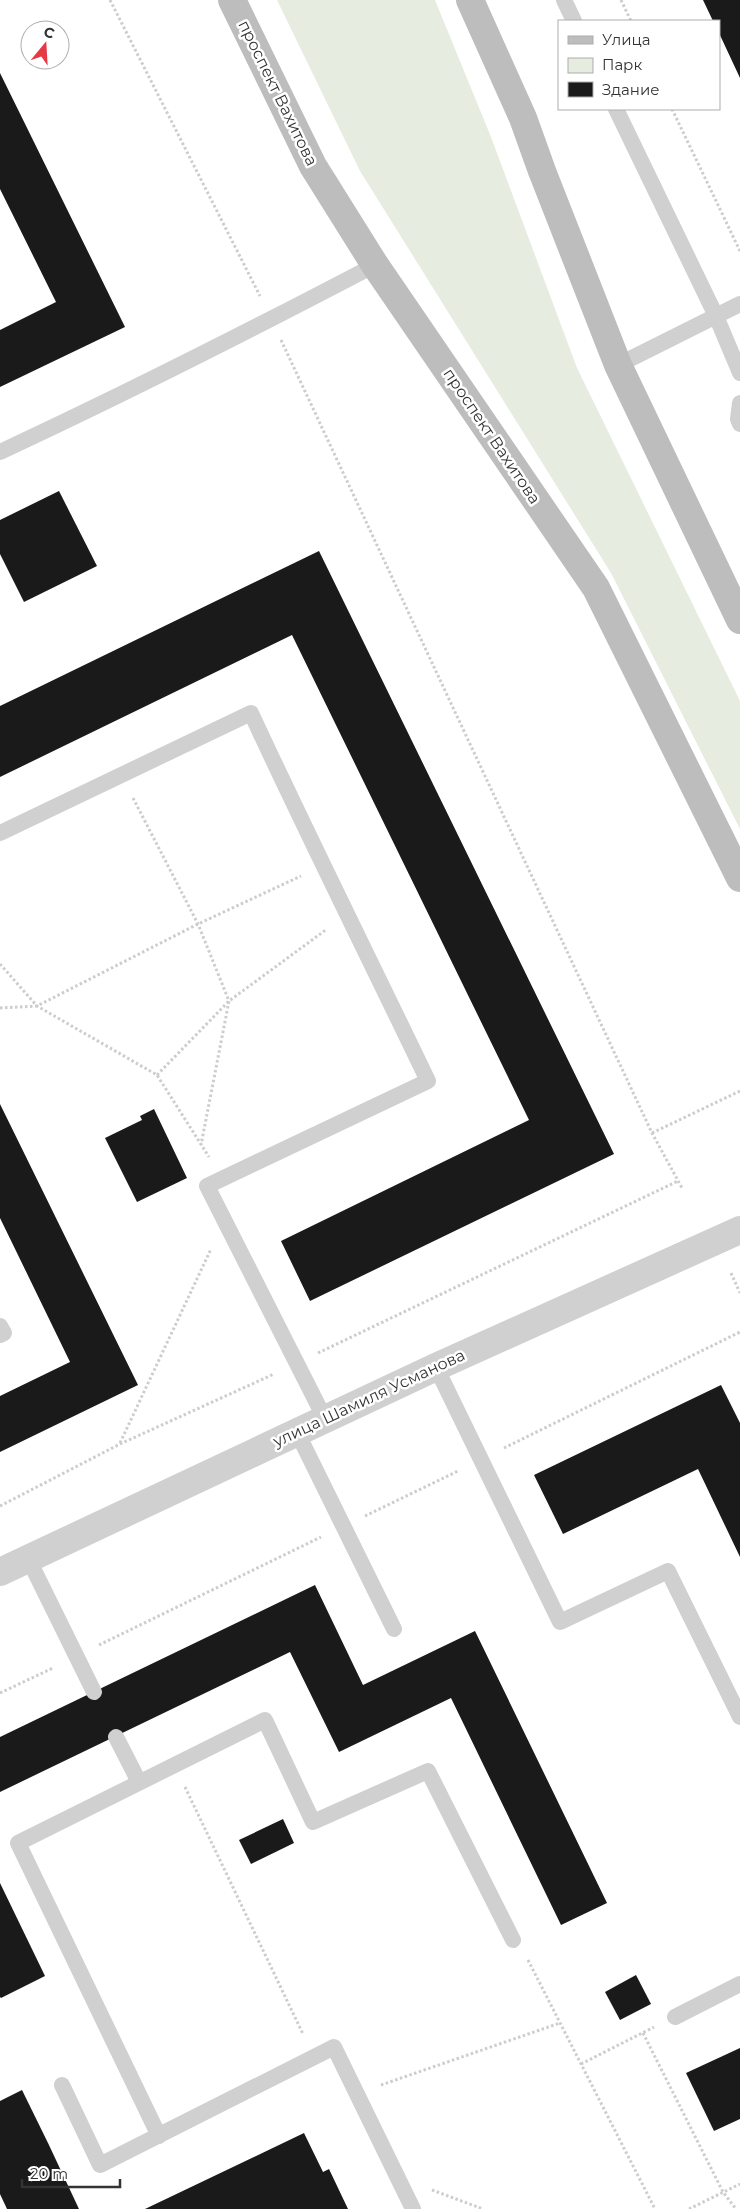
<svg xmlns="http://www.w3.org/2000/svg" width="740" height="2209" font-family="Montserrat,sans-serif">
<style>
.green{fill:#e6ecdf}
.building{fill:#1a1a1a}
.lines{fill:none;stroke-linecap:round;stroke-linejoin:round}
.path{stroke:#cdcdcd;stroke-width:3;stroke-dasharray:2.5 2.5;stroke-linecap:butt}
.lane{stroke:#d0d0d0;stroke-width:16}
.street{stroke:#d0d0d0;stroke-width:28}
.secondary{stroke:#bdbdbd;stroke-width:28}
.labels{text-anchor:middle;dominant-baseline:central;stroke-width:5;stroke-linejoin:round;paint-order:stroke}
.street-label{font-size:16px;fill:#333;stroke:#fff}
</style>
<rect width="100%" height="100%" fill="#fff"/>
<path class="green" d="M277 0H435L491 137 577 368 740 701V829L611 573 360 171Z"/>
<g class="building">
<path d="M703 0H740V78L719 33V21H713Z"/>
<path d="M0 73 125 327 0 387V330L56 302 0 189Z"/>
<path d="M59 491 97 566 24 602 0 554V520Z"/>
<path d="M319 551 614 1154 310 1301 281 1241 529 1120 292 635 0 777V706Z"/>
<path d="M0 1104 138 1385 0 1452V1396L70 1362 0 1218Z"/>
<path d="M154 1109 187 1178 137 1202 105 1138 142 1120 140 1116Z"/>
<path d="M721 1385 740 1423V1557L698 1469 563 1534 534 1475Z"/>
<path d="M315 1585 363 1685 475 1631 607 1903 561 1925 451 1698 339 1752 290 1652 0 1792V1737Z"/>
<path d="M283 1819 294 1843 251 1864 239 1840Z"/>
<path d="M0 1883 45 1976 1 1998 0 1997Z"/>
<path d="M636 1975 651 2004 620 2020 605 1992Z"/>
<path d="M740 2048V2119L714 2131 686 2073Z"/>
<path d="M22 2090 48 2143 79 2209H7L0 2194V2101Z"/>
<path d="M304 2133 323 2172 329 2169 348 2209H145Z"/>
</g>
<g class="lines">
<g class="path">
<path d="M110 0 260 296"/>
<path d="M621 0 631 21"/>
<path d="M672 109 740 251"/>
<path d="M281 340 652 1133 682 1188"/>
<path d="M133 798 198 924 229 1001 201 1145"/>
<path d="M0 964 37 1006 157 1075 209 1157"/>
<path d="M0 1008 37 1006 198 924 301 876"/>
<path d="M157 1075 229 1001 327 929"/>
<path d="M652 1133 740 1091"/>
<path d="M731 1273 740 1293"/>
<path d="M318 1353 678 1181"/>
<path d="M120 1443 211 1249"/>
<path d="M504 1448 740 1332"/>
<path d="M0 1506 120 1444 274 1374"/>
<path d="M365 1516 458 1471"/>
<path d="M99 1645 321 1537"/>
<path d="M0 1693 53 1668"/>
<path d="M185 1787 303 2034"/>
<path d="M528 1960 655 2209"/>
<path d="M643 2033 723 2192 736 2209"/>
<path d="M581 2064 654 2027"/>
<path d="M381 2085 560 2023"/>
<path d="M432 2190 483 2209"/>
<path d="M689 2209 740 2184"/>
</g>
<g class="lane">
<path d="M564 0 574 21"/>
<path d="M616 109 716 316 740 373"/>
<path d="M618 365 740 304"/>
<path d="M740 403 738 419 740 424"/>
<path d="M0 452C127 393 251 330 375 265"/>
<path d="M0 833 251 713C308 836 369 958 428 1081L207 1186 325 1419"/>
<path d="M0 1326 4 1333 0 1335"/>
<path d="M436 1367 560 1622 668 1571 740 1717"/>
<path d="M297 1432 394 1629"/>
<path d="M28 1558 94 1692"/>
<path d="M116 1737 139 1782"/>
<path d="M675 2017 740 1984"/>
<path d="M62 2085 100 2165 334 2047 413 2209"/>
<path d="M159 2136 18 1843 265 1720 313 1822 428 1771 513 1940"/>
</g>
<path class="street" d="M0 1572 436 1367 740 1230"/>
<g class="secondary">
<path d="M232 0 313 166 375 265 596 588 740 878"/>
<path d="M470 0 523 118 542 171 618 365 740 620"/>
</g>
</g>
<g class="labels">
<g class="street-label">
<text transform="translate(278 93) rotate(64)">проспект Вахитова</text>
<text transform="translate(492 436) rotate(56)">проспект Вахитова</text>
<text transform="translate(369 1398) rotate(-25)">улица Шамиля Усманова</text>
</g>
</g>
<rect x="558" y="20" width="162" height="90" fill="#ffffff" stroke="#adadad"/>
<rect x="568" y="36" width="25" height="8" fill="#bdbdbd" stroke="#adadad"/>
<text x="602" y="45" font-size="15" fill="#333333">Улица</text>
<rect x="568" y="58" width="25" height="15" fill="#e6ecdf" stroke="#adadad"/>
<text x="602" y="70" font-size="15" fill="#333333">Парк</text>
<rect x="568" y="82" width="25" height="15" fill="#1a1a1a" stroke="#adadad"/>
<text x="602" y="95" font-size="15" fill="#333333">Здание</text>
<g transform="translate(45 45) rotate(18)"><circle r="24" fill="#ffffff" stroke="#adadad"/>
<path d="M0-4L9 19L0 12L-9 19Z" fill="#e63946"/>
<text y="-8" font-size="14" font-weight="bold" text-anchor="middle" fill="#333333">С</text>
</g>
<path d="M22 2179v8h98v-8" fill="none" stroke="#333333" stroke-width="2.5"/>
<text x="30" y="2179" font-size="15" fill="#333333" stroke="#ffffff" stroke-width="4" paint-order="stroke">20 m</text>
</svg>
